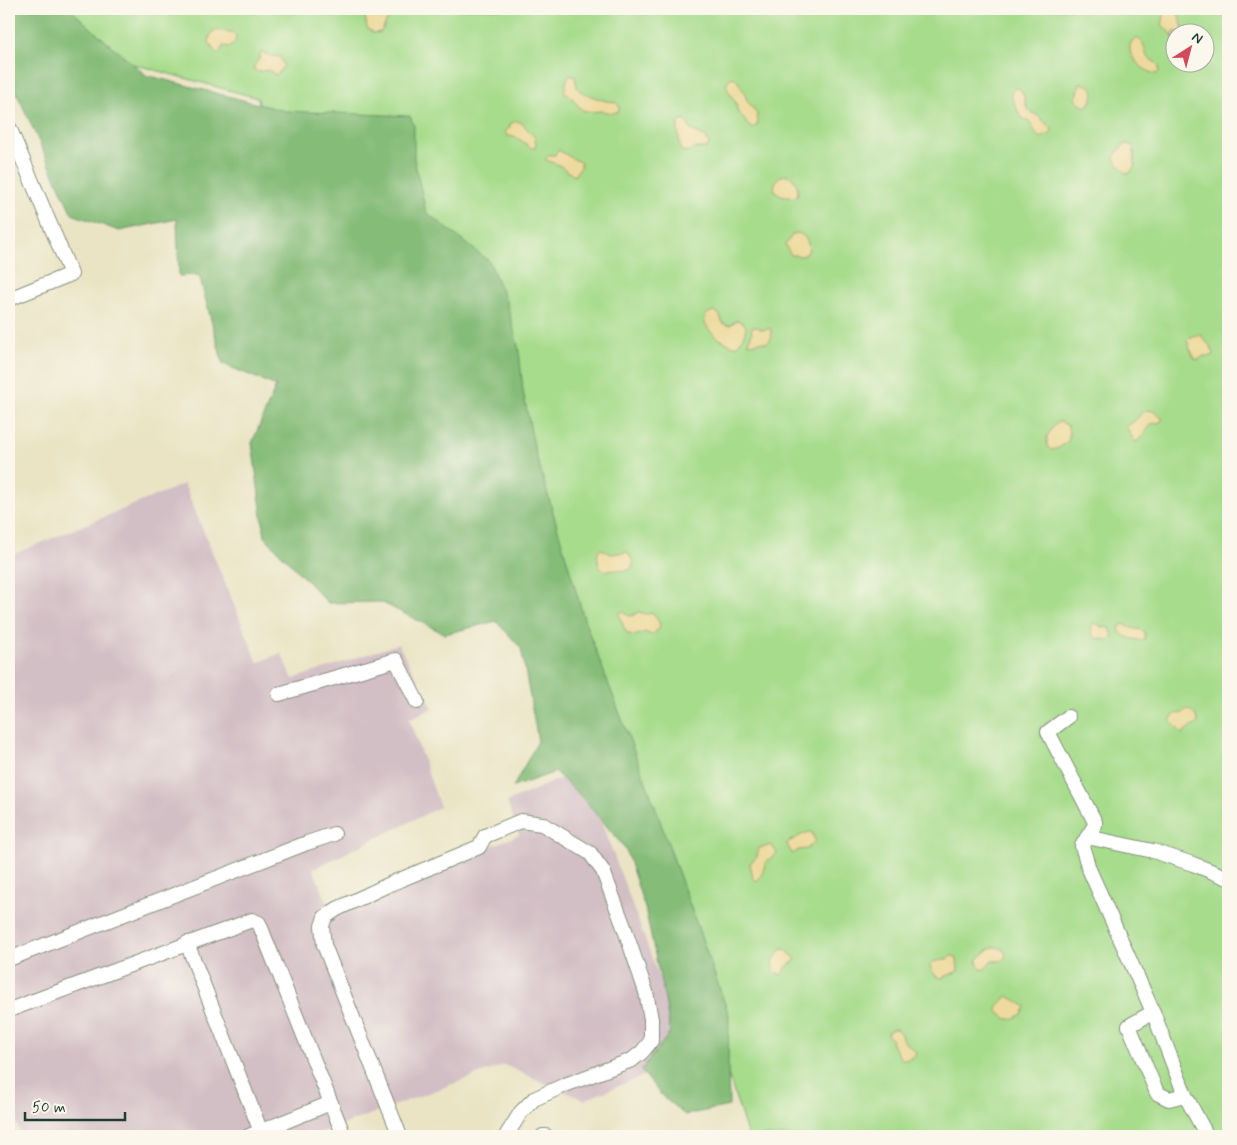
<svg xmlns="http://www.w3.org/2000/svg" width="1237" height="1145" font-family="Mynerve,sans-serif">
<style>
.industrial{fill:#d2bec5}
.green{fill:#a7dc8c;stroke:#638c60;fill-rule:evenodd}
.forest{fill:#85bc78;stroke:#527c56}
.sand{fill:#eeda9e;stroke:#868c69}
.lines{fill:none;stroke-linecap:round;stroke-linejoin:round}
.minor-casing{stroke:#84907c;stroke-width:16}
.minor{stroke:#fff;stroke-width:14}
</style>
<rect width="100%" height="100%" fill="#fbf7ec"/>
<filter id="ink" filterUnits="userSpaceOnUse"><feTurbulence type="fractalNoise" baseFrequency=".02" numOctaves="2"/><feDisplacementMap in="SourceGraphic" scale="10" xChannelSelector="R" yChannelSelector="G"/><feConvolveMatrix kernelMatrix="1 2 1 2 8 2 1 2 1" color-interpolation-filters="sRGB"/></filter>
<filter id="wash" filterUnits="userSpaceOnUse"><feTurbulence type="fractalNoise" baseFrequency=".0096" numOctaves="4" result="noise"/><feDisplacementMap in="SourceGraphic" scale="20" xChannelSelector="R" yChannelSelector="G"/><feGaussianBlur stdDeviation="1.12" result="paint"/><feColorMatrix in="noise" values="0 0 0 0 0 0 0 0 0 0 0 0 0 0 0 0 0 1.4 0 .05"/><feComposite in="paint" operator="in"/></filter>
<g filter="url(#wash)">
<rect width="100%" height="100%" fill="#eae4c5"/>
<path class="industrial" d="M184 484 258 663 281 653 293 679 398 644 433 708 409 719 440 807 313 869 330 909 519 835 507 802 582 769 677 1026 671 1065 584 1100 504 1065 312 1136H22L9 1106V556Z"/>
<path class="green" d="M15 9H1228V1136H748L508 387 300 373 258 98 111 58ZM1174 32H1204V62H1174Z"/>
<path class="forest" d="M9 9H70L101 37 146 75 285 111 410 116 414 126V159L426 212 489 261 507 304 519 350 523 391 535 451 585 622 653 801 729 1015 728 1065 729 1106 685 1115 662 1096 641 1070 670 1033 666 1005 645 908 625 848 580 795 555 772 513 787 538 741 521 648 496 621 445 634 381 602 328 603 265 537 252 443 276 386 223 364 199 275 179 276 177 219 119 231 72 214 9 76Z"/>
<g class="sand">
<path d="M369 9H391L392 11 381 32 374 33 367 28 365 17Z"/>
<path d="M1163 9H1177L1184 32H1174V40L1171 33 1162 25 1164 17Z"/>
<path d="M214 30 232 32 236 36 235 42 230 47 223 46 220 53 215 52 209 43 210 36Z"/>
<path d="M1136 38C1147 41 1142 51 1149 58 1152 61 1156 62 1159 66V71L1157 74C1143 73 1118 49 1136 38Z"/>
<path d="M261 52 272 56 280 57 284 66 277 75H276L268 70 258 72 254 70V66L259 59Z"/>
<path d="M570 75 575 77 577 87 580 91 591 96 606 101 615 102 619 106V111L614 113 601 111 591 112 582 110 571 97 565 93 564 92 567 79Z"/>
<path d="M733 77 737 80 744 92 747 100 757 114 758 123 756 126 752 128C744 124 746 117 737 112 737 109 737 106 736 104 732 95 719 83 733 77Z"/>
<path d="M1080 83C1085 83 1092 87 1094 91L1091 102 1086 107 1083 106 1075 99 1078 93 1079 87Z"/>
<path d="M1016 87C1026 91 1023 100 1027 108 1030 112 1033 113 1037 115 1042 119 1047 125 1052 129 1051 134 1052 133 1048 135 1035 142 1036 131 1031 124 1028 121 1024 120 1021 117 1020 116 1011 96 1011 95 1011 93 1012 92 1012 91Z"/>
<path d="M685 120 686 121 691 130 705 136 709 144 707 148C705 148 702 148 700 148 693 148 688 153 681 151 680 148 677 128 678 125 679 123 680 122 681 121Z"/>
<path d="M517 121C525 123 528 132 535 137L536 145 535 148H531C524 142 518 137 508 136L506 134 505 132 509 128 511 123Z"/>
<path d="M1128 144 1133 146C1134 148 1135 163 1135 166L1129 174C1122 172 1119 164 1114 159V157L1123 145Z"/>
<path d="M558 150 581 163V166L574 176 559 165 546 160V158L549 155H555Z"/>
<path d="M788 175C795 179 802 190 795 198L781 195 776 192 774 189C776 178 777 176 788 175Z"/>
<path d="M798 233C806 236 810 243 808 252L803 256 791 255 785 245 793 234Z"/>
<path d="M714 311 719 314 723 323 727 325H730L737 320 742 322 746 326C746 333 741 342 736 346H733C728 343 723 341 718 338 709 331 695 316 714 311Z"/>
<path d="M752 327H757L763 330 770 328C772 332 773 341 766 343 765 343 763 342 762 342 757 342 754 344 749 344L748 342 752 333 751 329Z"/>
<path d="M1196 335H1201L1205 341 1209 344 1214 353 1213 356H1204L1198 360 1195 359 1189 347 1187 340 1189 338Z"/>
<path d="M1148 410 1153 411 1162 418V420L1161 422 1152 424 1138 441 1135 442 1126 427C1128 425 1130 424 1133 422 1139 418 1140 412 1148 410Z"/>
<path d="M1060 421 1068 426C1069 435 1072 440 1063 445 1059 448 1057 449 1051 450L1047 446V436L1051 430 1053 426Z"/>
<path d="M602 549 611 554 627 552C631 556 634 562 632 568 627 572 623 570 617 570 608 570 600 574 598 561 597 556 597 554 599 550Z"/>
<path d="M623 611 629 616 634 615 638 612 647 614 653 613 659 622 660 628 652 635 645 632 637 635 628 634 624 628 619 614 620 612Z"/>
<path d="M1093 623H1096L1102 627 1110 628 1113 636 1112 638 1108 640 1095 638C1092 635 1090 627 1093 623Z"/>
<path d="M1123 624C1127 625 1128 627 1132 628 1137 630 1140 628 1145 632V639L1142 641C1133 638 1122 639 1119 629L1121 625Z"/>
<path d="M1187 709C1191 710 1198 717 1198 722L1196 725 1188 728 1184 733 1182 734 1170 720 1175 714 1183 713Z"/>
<path d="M809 832 813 833V836L815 840V842L807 849 799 850 792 854 787 844 788 842C795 839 802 834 809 832Z"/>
<path d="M772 845 774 849 776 851 777 853 766 862 761 877 756 881 753 878 750 863 757 857 758 851 759 848Z"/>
<path d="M993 947C1000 947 1008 950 1005 958L1001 961H992L985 969H981L978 966 977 960 989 949Z"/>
<path d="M783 949 787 950 790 954 796 959C794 963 792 962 789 965 785 967 785 972 780 975L776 973 774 971V966L773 961 780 951Z"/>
<path d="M951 956H954L957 958 958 971 942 978 937 977 932 971 930 965C935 958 945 963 951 956Z"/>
<path d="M1007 996C1009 996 1024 1005 1026 1007L1022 1014 1012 1019H1007L997 1011 998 1006Z"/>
<path d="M893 1029H896L900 1033 903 1040 916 1052 915 1056 905 1060 900 1058 896 1050 892 1045 891 1039 887 1034 889 1031Z"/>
</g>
</g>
<g filter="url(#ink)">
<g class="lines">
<g class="minor-casing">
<g id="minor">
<path d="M9 127 71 274 9 299"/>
<path d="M279 694 396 660 417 702"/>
<path d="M1068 717 1048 732 1095 822V825L1082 846 1089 869 1153 1012 1185 1095 1207 1136"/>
<path d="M1087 837 1153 851 1193 864 1228 878"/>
<path d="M187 943 261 1132"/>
<path d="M9 959 307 843 334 834"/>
<path d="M9 1010 252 920 259 923 344 1136"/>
<path d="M1153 1012 1129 1026 1157 1093 1169 1099 1185 1095"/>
<path d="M249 1136 331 1103"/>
<path d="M400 1136 324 945 322 926 325 917 337 909 390 884 479 847 485 836 521 821 542 824 590 853 603 871 624 927 646 992 651 1019V1041L642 1052 632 1060 565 1085 534 1099 521 1112 506 1136"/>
<path d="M543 1136H546"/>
</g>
</g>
<use href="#minor" class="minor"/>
</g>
</g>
<rect width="1237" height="1145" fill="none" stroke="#fbf7ec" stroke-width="30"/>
<g transform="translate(1190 48) rotate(36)"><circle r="24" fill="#fbf7ec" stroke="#a3ada2"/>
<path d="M0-4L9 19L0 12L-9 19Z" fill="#d1495b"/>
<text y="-8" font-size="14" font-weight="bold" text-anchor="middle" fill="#1f3d34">N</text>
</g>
<path d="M25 1112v8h100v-8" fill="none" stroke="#1f3d34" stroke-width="2.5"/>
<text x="32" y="1112" font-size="15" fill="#1f3d34" stroke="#fbf7ec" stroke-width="4" paint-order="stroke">50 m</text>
</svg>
